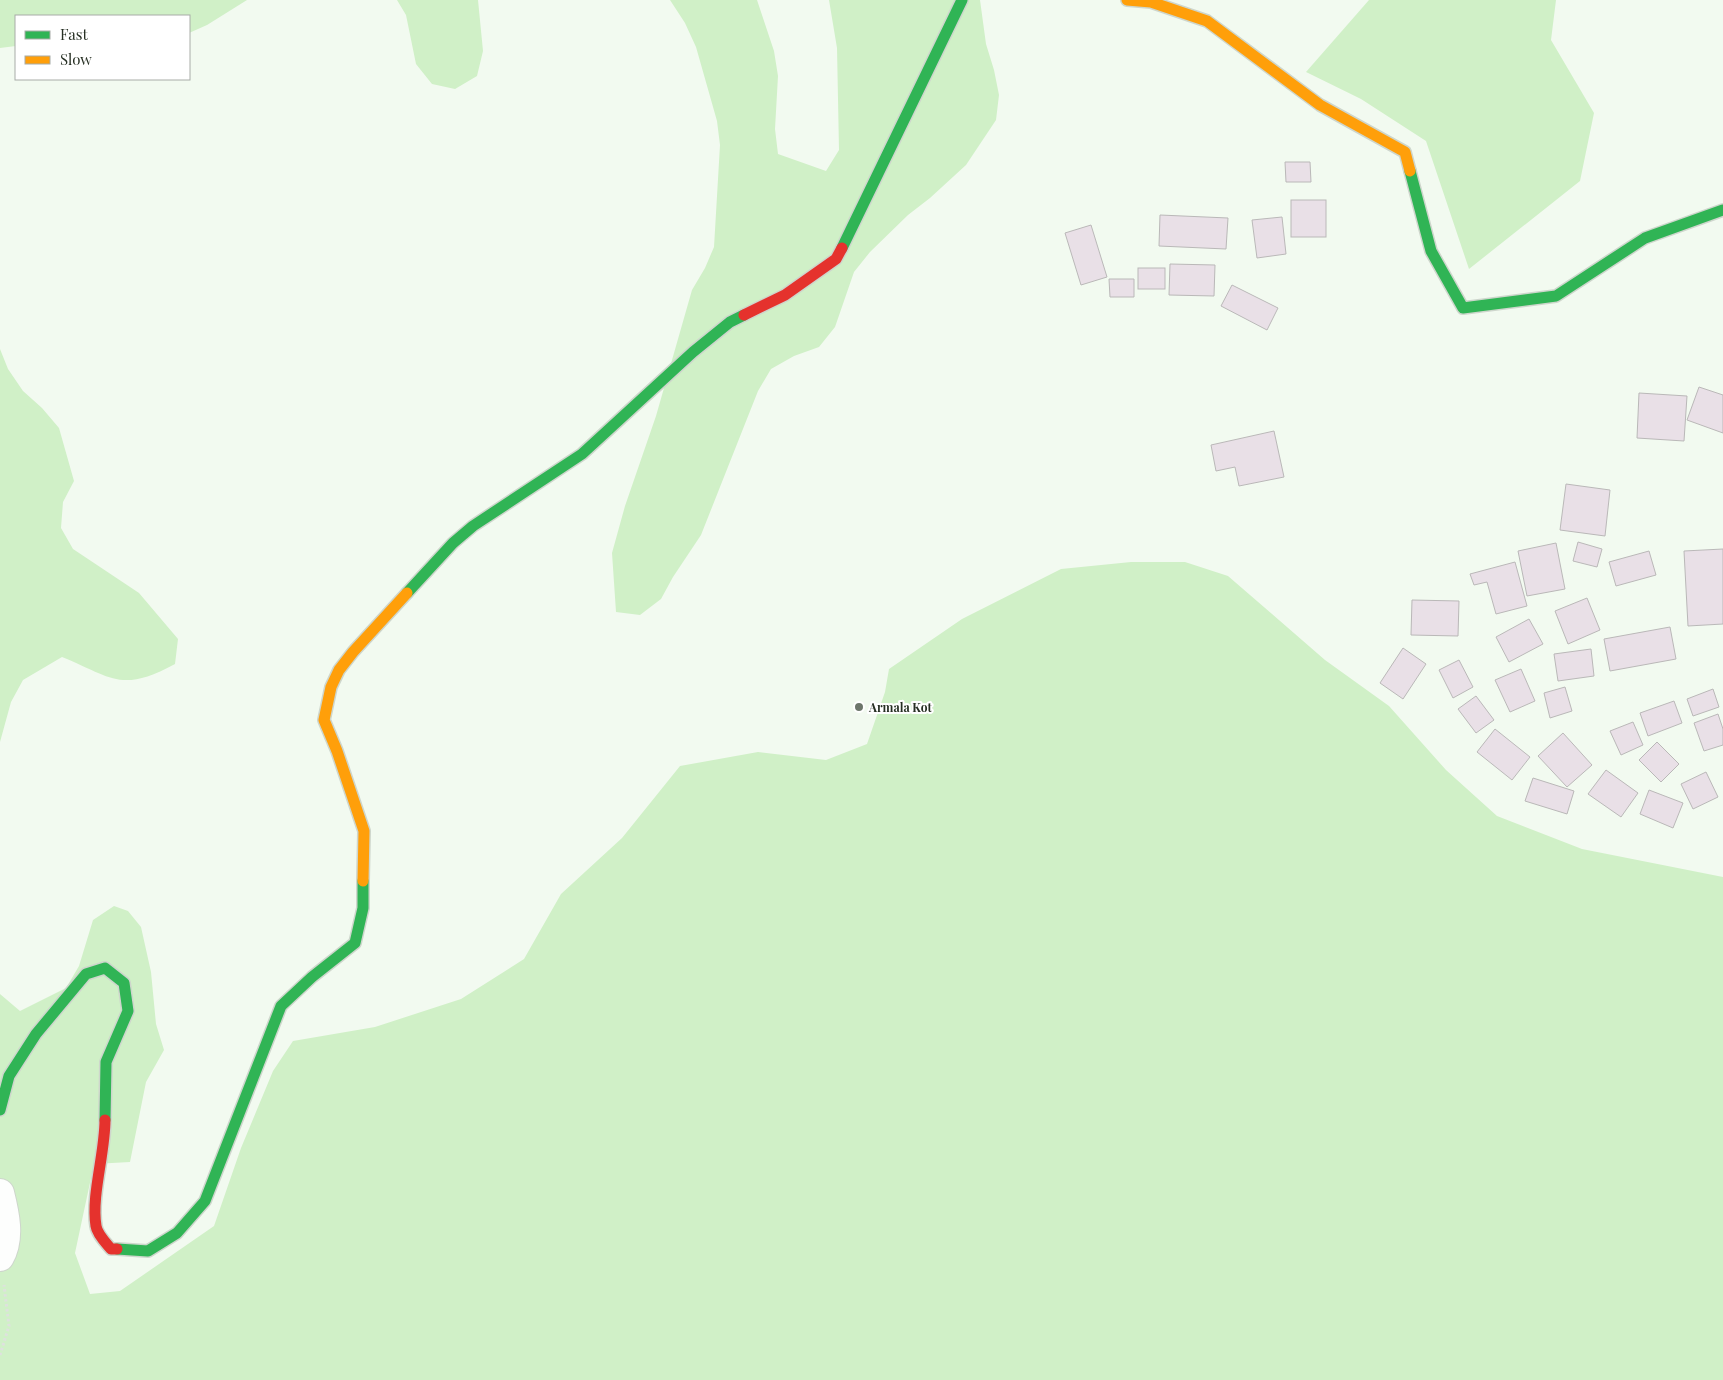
<svg xmlns="http://www.w3.org/2000/svg" width="1723" height="1380" font-family="'Playfair Display',serif">
<style>
.green{fill:#d0f0c7}
.building{fill:#e9e0e7;stroke:#bab8b8}
.lines{fill:none;stroke-linecap:round;stroke-linejoin:round}
.street-casing{stroke:#ced6cc;stroke-width:30}
.fast-casing{stroke:#ced6cc;stroke-width:14}
.slow-casing{stroke:#ced6cc;stroke-width:14}
.jam-casing{stroke:#ced6cc;stroke-width:14}
.path{stroke:#dee1de;stroke-width:3;stroke-dasharray:2.5 2.5;stroke-linecap:butt}
.street{stroke:#fdfefd;stroke-width:28}
.fast{stroke:#30b455;stroke-width:11}
.slow{stroke:#ff9f0a;stroke-width:11}
.jam{stroke:#e5322d;stroke-width:11}
.poi-dot{fill:#6d766b;stroke:#fff;stroke-width:2}
.labels{text-anchor:middle;dominant-baseline:central;stroke-width:4;stroke-linejoin:round;paint-order:stroke}
.poi-label{font-size:12px;font-weight:bold;fill:#262f23;stroke:#fff;text-anchor:start}
</style>
<rect width="100%" height="100%" fill="#f2faf0"/>
<g class="green">
<path d="M0 0H247L207 25 189 33V16H16V46L0 48Z"/>
<path d="M397 0H478L483 51 477 76 455 89 432 84 416 64 406 15Z"/>
<path d="M670 0H757L774 51 778 76 775 129 778 154 826 171 839 150 837 48 829 0H980L986 44 994 70 999 95 996 120 966 165 930 198 908 215 870 252 854 272 835 327 819 347 794 356 771 369 758 391 701 535 673 577 661 599 640 615 616 612 612 553 625 506 656 416 692 290 705 268 714 247 720 145 717 121 696 47 685 23Z"/>
<path d="M1369 0H1556L1551 40 1594 113 1580 181 1469 269 1426 141 1361 99 1306 72Z"/>
<path d="M0 349 8 369 23 391 42 408 59 428 74 481 63 502 61 528 73 549 139 593 178 639 175 664C121 693 113 678 62 657L23 680 11 702 0 742Z"/>
<path d="M1131 562H1185L1228 576 1325 660 1389 706 1446 770 1497 816 1582 849 1723 877V1380H0V994L20 1011 66 988 79 966 93 920 114 906 128 911 141 927 151 972 156 1024 164 1050 146 1082 130 1162 94 1164 75 1253 90 1294 120 1291 214 1226 241 1148 273 1071 293 1041 375 1027 461 999 524 959 561 894 622 838 680 766 758 752 826 760 867 744 885 692 889 669 962 619 1061 569Z"/>
</g>
<g class="building">
<path d="M1285 162H1310L1311 182H1286Z"/>
<rect x="1291" y="200" width="35" height="37"/>
<path d="M1160 215 1228 218 1226 249 1159 246Z"/>
<path d="M1282 217 1286 254 1257 258 1252 220Z"/>
<path d="M1091 225 1107 277 1081 285 1065 233Z"/>
<path d="M1170 264 1215 265 1214 296 1169 295Z"/>
<rect x="1138" y="268" width="27" height="21"/>
<path d="M1109 279H1134V297H1110Z"/>
<path d="M1232 285 1278 308 1267 330 1221 306Z"/>
<path d="M1699 387 1723 395V433L1687 420Z"/>
<path d="M1639 393 1687 396 1684 441 1637 438Z"/>
<path d="M1274 431 1284 477 1239 486 1235 467 1216 471 1211 445Z"/>
<path d="M1566 484 1610 490 1605 536 1560 530Z"/>
<path d="M1578 542 1602 549 1597 567 1573 561Z"/>
<path d="M1556 543 1565 589 1527 596 1518 551Z"/>
<path d="M1723 549V624L1688 626 1684 551Z"/>
<path d="M1649 551 1656 575 1616 586 1609 562Z"/>
<path d="M1515 562 1527 606 1496 614 1487 582 1474 585 1470 574Z"/>
<path d="M1587 598 1600 630 1568 644 1555 611Z"/>
<path d="M1412 600 1459 601 1458 636 1411 635Z"/>
<path d="M1529 619 1543 644 1509 662 1496 637Z"/>
<path d="M1670 627 1676 659 1610 671 1604 639Z"/>
<path d="M1403 648 1426 664 1403 699 1380 683Z"/>
<path d="M1591 649 1594 676 1558 681 1554 654Z"/>
<path d="M1459 660 1473 687 1453 698 1439 670Z"/>
<path d="M1521 669 1535 701 1510 712 1495 680Z"/>
<path d="M1565 687 1572 711 1550 718 1544 693Z"/>
<path d="M1713 689 1719 707 1693 716 1687 699Z"/>
<path d="M1476 696 1494 720 1476 733 1458 709Z"/>
<path d="M1674 701 1682 723 1648 736 1640 713Z"/>
<path d="M1718 714 1723 729V745L1704 751 1694 723Z"/>
<path d="M1633 722 1643 745 1621 755 1610 731Z"/>
<path d="M1495 729 1530 757 1512 780 1477 752Z"/>
<path d="M1563 733 1592 765 1567 787 1538 756Z"/>
<path d="M1657 742 1679 764 1661 782 1639 760Z"/>
<path d="M1606 770 1638 793 1621 817 1588 794Z"/>
<path d="M1706 772 1718 797 1693 809 1681 784Z"/>
<path d="M1533 778 1574 791 1567 814 1525 801Z"/>
<path d="M1649 790 1683 803 1673 828 1640 814Z"/>
</g>
<g class="lines">
<g class="street-casing">
<path id="street" d="M0 1193C5 1213 11 1238 0 1257"/>
</g>
<g class="fast-casing">
<g id="fast">
<path d="M1410 171 1431 251 1463 308 1556 296 1645 238 1723 210"/>
<path d="M842 248 962 0"/>
<path d="M407 593 453 543 473 526 582 454 693 352 730 322 744 315"/>
<path d="M0 1110 9 1076 36 1034 86 974 105 968 124 983 128 1011 106 1062 105 1120"/>
<path d="M117 1249 148 1251 177 1233 205 1201 281 1006 312 977 355 943 363 908V881"/>
</g>
</g>
<g class="slow-casing">
<g id="slow">
<path d="M1127 0 1151 2 1207 21 1320 105 1405 152 1410 171"/>
<path d="M363 881 364 831 337 751 324 720 331 687 339 670 353 652 407 593"/>
</g>
</g>
<g class="jam-casing">
<g id="jam">
<path d="M744 315 785 295 836 259 842 248"/>
<path d="M105 1120C105 1153 91 1196 96 1226 97 1234 106 1243 111 1249H117"/>
</g>
</g>
<path class="path" d="M0 1355 9 1326 4 1285"/>
<use href="#street" class="street"/>
<use href="#fast" class="fast"/>
<use href="#slow" class="slow"/>
<use href="#jam" class="jam"/>
</g>
<circle class="poi-dot" cx="859" cy="707" r="5"/>
<g class="labels">
<g class="poi-label">
<text x="869" y="707">Armala Kot</text>
</g>
</g>
<rect x="15" y="15" width="175" height="65" fill="#ffffff" stroke="#a8aca7"/>
<rect x="25" y="31" width="25" height="8" fill="#30b455" stroke="#a8aca7"/>
<text x="60" y="40" font-size="15" fill="#262f23">Fast</text>
<rect x="25" y="56" width="25" height="8" fill="#ff9f0a" stroke="#a8aca7"/>
<text x="60" y="65" font-size="15" fill="#262f23">Slow</text>
</svg>
